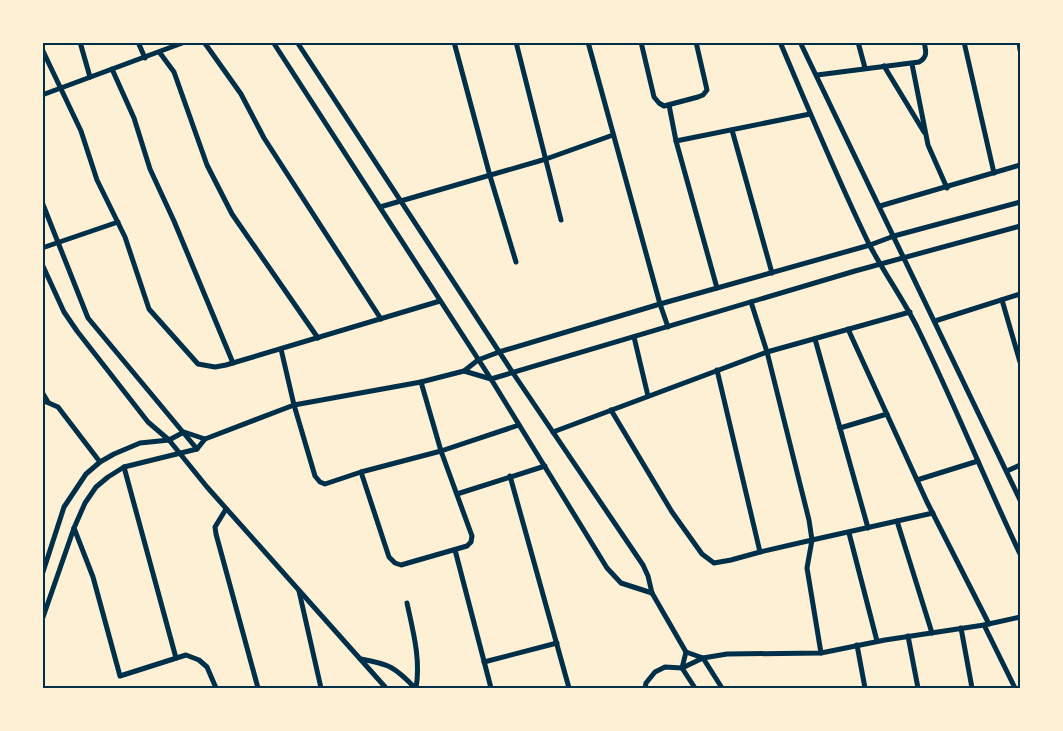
<svg xmlns="http://www.w3.org/2000/svg" width="1063" height="731" font-family="Inter,sans-serif">
<style>
.lines{fill:none;stroke-linecap:round;stroke-linejoin:round}
.minor{stroke:#003049;stroke-width:5}
.neatline{fill:none;stroke:#003049;stroke-width:2}
</style>
<rect width="100%" height="100%" fill="#fdf0d5"/>
<g class="lines">
<g class="minor">
<path d="M80 42 90 77"/>
<path d="M138 42 145 58"/>
<path d="M204 42 241 94 264 138 381 319"/>
<path d="M273 42 491 379 607 568 621 583 652 593"/>
<path d="M297 42 513 373 643 565 648 576 652 593 686 652 703 658 722 688"/>
<path d="M454 42 490 176 516 262"/>
<path d="M516 42 561 220"/>
<path d="M588 42 660 304 668 327"/>
<path d="M641 42 654 97 659 103 664 106 698 97 703 95 707 90 696 42"/>
<path d="M780 42C809 110 837 178 869 244 884 273 904 300 918 329 954 403 985 480 1020 554"/>
<path d="M800 42 1020 500"/>
<path d="M858 42 865 68"/>
<path d="M964 42 994 173"/>
<path d="M1019 42 1020 50"/>
<path d="M42 49 81 131 97 180 125 237 149 309 198 364 215 367 226 365 440 301"/>
<path d="M160 53 174 72 207 165 232 214 318 338"/>
<path d="M912 64 928 145 947 188"/>
<path d="M884 66 924 132"/>
<path d="M112 69 134 118 150 169 174 221 233 363"/>
<path d="M817 75 919 62C928 57 926 51 924 42"/>
<path d="M42 95 185 42"/>
<path d="M669 105 676 141 810 114"/>
<path d="M732 130 772 273"/>
<path d="M676 141 717 288"/>
<path d="M42 202 88 318 197 449"/>
<path d="M880 206 1020 165"/>
<path d="M380 207 546 159 613 135"/>
<path d="M42 248 118 222"/>
<path d="M42 264 64 312 77 331 148 422 169 440 207 487 386 688"/>
<path d="M1002 300 1020 362"/>
<path d="M751 302 767 352 809 520 812 540 933 513"/>
<path d="M935 321 1020 294"/>
<path d="M848 329 927 502 989 624"/>
<path d="M634 337 648 396"/>
<path d="M815 339 868 528"/>
<path d="M281 349 294 405 315 476 320 482 325 484 361 472"/>
<path d="M717 370 760 552"/>
<path d="M464 371 491 379 855 271 1020 226"/>
<path d="M421 382 441 451 472 536 471 542 467 546 401 565 395 563 389 557 361 472 441 451 519 425"/>
<path d="M42 392 48 402"/>
<path d="M42 400 58 407 100 462"/>
<path d="M611 410 672 512 702 554 714 563 731 560 760 552 812 540 807 568 821 653"/>
<path d="M840 428 887 414"/>
<path d="M553 432 767 352 910 312"/>
<path d="M124 467 176 658"/>
<path d="M1007 471 1020 465"/>
<path d="M510 476 569 688"/>
<path d="M917 480 978 461"/>
<path d="M457 494 545 466"/>
<path d="M226 509 215 527 216 534 258 688"/>
<path d="M897 521 932 633"/>
<path d="M74 528 93 577 120 676 186 655 199 660 207 667 216 688"/>
<path d="M849 533 877 641"/>
<path d="M455 550 491 688"/>
<path d="M42 575 64 507 86 474 100 462 114 454 140 443 169 440 184 432 205 439"/>
<path d="M299 591 321 688"/>
<path d="M407 603C413 631 421 660 416 688"/>
<path d="M42 620 74 528 85 503 96 487 108 477 124 467 197 449 205 439 294 405 421 382 464 371 478 360 499 352 660 304 870 245 894 236 1020 202"/>
<path d="M984 625 1015 688"/>
<path d="M961 628 972 688"/>
<path d="M908 636 918 688"/>
<path d="M857 645 865 688"/>
<path d="M686 652 682 668 695 688"/>
<path d="M361 659C389 664 395 667 415 688"/>
<path d="M484 662 557 643"/>
<path d="M645 688 646 683 655 672 665 667 682 668 703 658 727 654 821 653 885 640 984 625 1020 617"/>
</g>
</g>
<rect width="1063" height="731" fill="none" stroke="#fdf0d5" stroke-width="88"/>
<rect x="44" y="44" width="975" height="643" class="neatline"/>
</svg>
